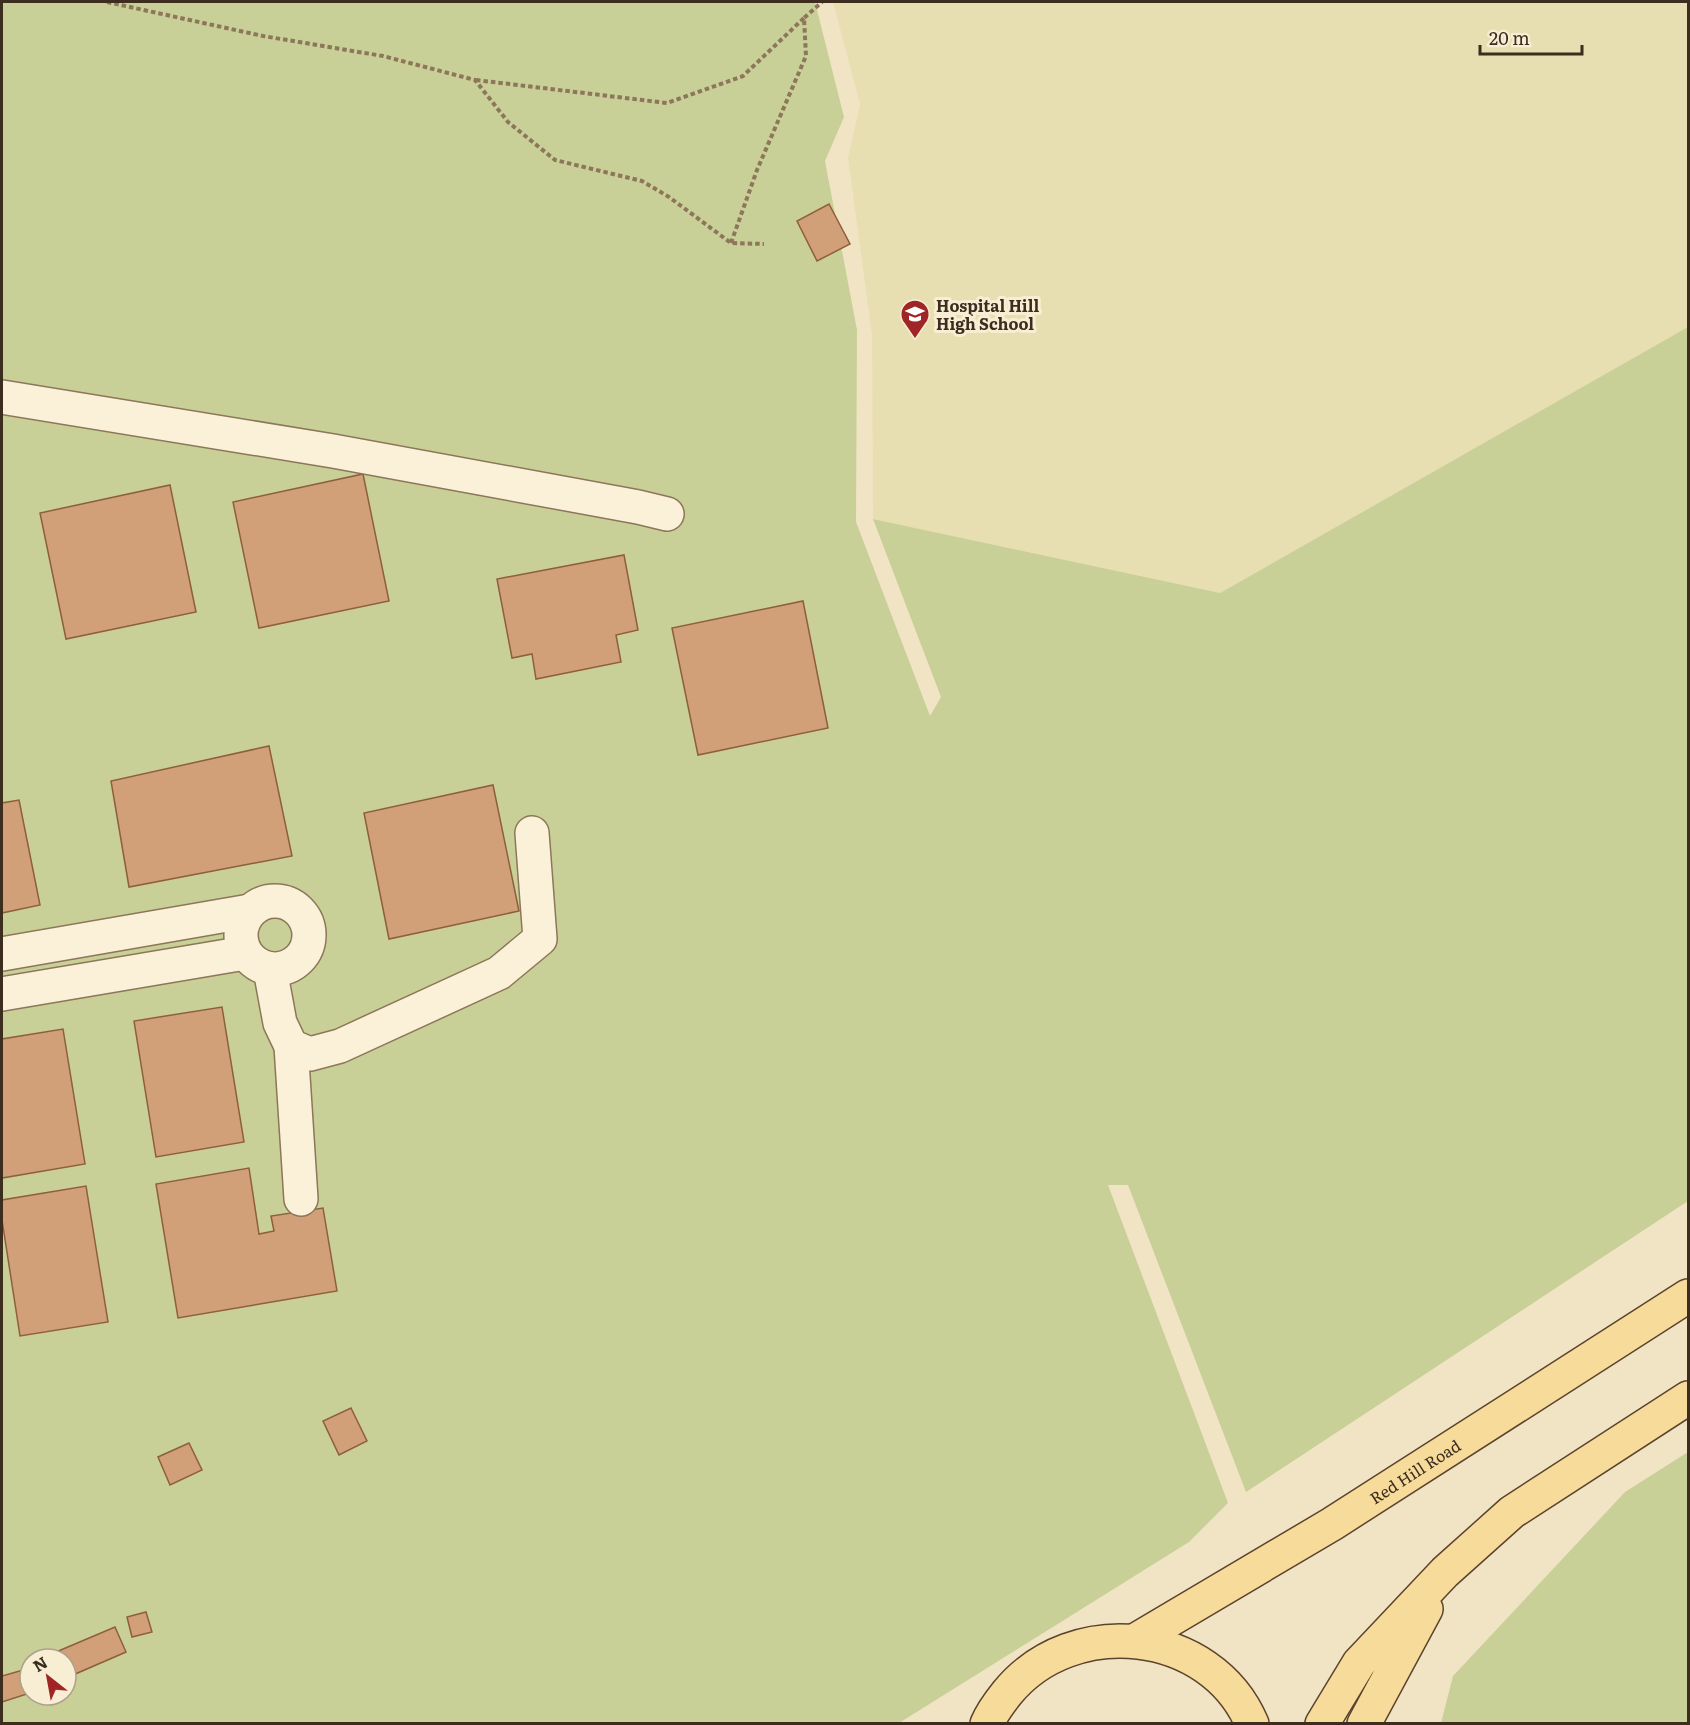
<svg xmlns="http://www.w3.org/2000/svg" width="1690" height="1725" font-family="Literata,serif">
<style>
.farmland{fill:#e7dfb1}
.green{fill:#c8d097;fill-rule:evenodd}
.building{fill:#d19f78;stroke:#8e5f3d;stroke-width:1.5}
.lines{fill:none;stroke-linecap:round;stroke-linejoin:round}
.minor-casing{stroke:#8d7659;stroke-width:36}
.major-casing{stroke:#5b432d;stroke-width:36}
.path{stroke:#8d7659;stroke-width:4;stroke-dasharray:4.5 3;stroke-linecap:butt}
.minor{stroke:#fbf1d8;stroke-width:33}
.major{stroke:#f6db9a;stroke-width:33}
.labels{text-anchor:middle;dominant-baseline:central;stroke-width:6;stroke-linejoin:round;paint-order:stroke}
.poi-label{font-size:16px;font-weight:bold;fill:#3c2d1e;stroke:#f8eed4;text-anchor:start}
.street-label{font-size:16px;fill:#3c2d1e;stroke:#f8eed4}
</style>
<rect width="100%" height="100%" fill="#f1e4c4"/>
<path class="farmland" d="M833 2H1688V327L1220 593 873 519 872 335 848 158 860 104Z"/>
<g class="green">
<path d="M2 2H815L844 117 825 161 857 330 856 522 930 716 941 697 873 519 1220 593 1688 327V1201L1246 1492 1128 1185H1108L1228 1503 1189 1542 899 1723 2 1724ZM30 1659H66V1695H30Z"/>
<path d="M1688 1452V1723H1441L1453 1676 1625 1492Z"/>
</g>
<g class="building">
<path d="M829 204 850 244 817 261 797 221Z"/>
<path d="M363 474 389 601 259 628 233 502Z"/>
<path d="M170 485 196 612 66 639 40 513Z"/>
<path d="M624 555 638 630 616 635 621 662 536 679 532 654 512 658 497 579Z"/>
<path d="M803 601 828 728 698 755 672 628Z"/>
<path d="M269 746 292 856 129 887 111 781Z"/>
<path d="M493 785 519 911 389 939 364 813Z"/>
<path d="M19 800 40 905 2 913V803Z"/>
<path d="M222 1007 244 1142 156 1157 134 1021Z"/>
<path d="M63 1029 85 1164 2 1178V1039Z"/>
<path d="M249 1168 259 1234 274 1231 271 1216 323 1208 337 1291 178 1318 156 1184Z"/>
<path d="M86 1186 108 1322 20 1336 2 1220V1200Z"/>
<path d="M351 1408 367 1441 339 1455 323 1421Z"/>
<path d="M189 1443 202 1470 170 1485 158 1457Z"/>
<path d="M146 1612 152 1632 132 1637 127 1617Z"/>
<path d="M115 1627 126 1652 66 1678V1659H50L49 1655Z"/>
<path d="M30 1668V1693L2 1702V1676Z"/>
</g>
<g class="lines">
<g class="minor-casing">
<g id="minor">
<path d="M2 397 333 451 638 507 667 514"/>
<circle cx="275" cy="935" r="34"/>
<path d="M2 954 250 911"/>
<path d="M270 969 280 1023 291 1046 310 1054 340 1046 499 973 540 939 532 833"/>
<path d="M2 994 245 953"/>
<path d="M291 1046 301 1199"/>
</g>
</g>
<g class="major-casing">
<g id="major">
<path id="s1" d="M1136 1640 1332 1524 1688 1296"/>
<path d="M987 1724C992 1712 999 1703 1007 1693 1072 1613 1211 1627 1252 1724"/>
<path d="M1322 1724 1359 1663 1445 1572 1512 1512 1688 1398"/>
<path d="M1364 1724 1426 1609"/>
</g>
</g>
<g class="path">
<path d="M107 2 263 36 383 56 475 80 508 122 555 160 642 181 669 197 731 243 764 244"/>
<path d="M476 80 667 103 743 76 804 18"/>
<path d="M731 243 757 170 806 56 804 18 822 2"/>
</g>
<use href="#minor" class="minor"/>
<use href="#major" class="major"/>
</g>
<defs>
<g id="school-pin" transform="scale(1.5)"><path d="M0 17L-7.5 6A9.5 9.5 0 1 1 7.5 6Z" fill="#a02625" stroke="#f8eed4"/><path d="M0-5L7-2L0 1L-7-2ZM-4 1L0 2.5L4 1V4Q0 6-4 4Z" fill="#fff"/></g>
</defs>
<g fill-rule="evenodd">
<use href="#school-pin" x="915" y="314"/>
</g>
<g class="labels">
<g class="poi-label">
<text x="936" y="305">Hospital Hill<tspan x="936" dy="18">High School</tspan></text>
</g>
<g class="street-label">
<text stroke="none"><textPath href="#s1" startOffset="326">Red Hill Road</textPath></text>
</g>
</g>
<rect width="1690" height="1725" fill="none" stroke="#3c2d1e" stroke-width="6"/>
<g transform="translate(48 1677) rotate(329)"><circle r="28" fill="#f8eed4" stroke="#ada18b" stroke-width="1.5"/>
<path d="M0-4.5L10 22L0 15L-10 22Z" fill="#a02625"/>
<text y="-9" font-size="16" font-weight="bold" text-anchor="middle" fill="#3c2d1e">N</text>
</g>
<path d="M1480 45v9h102v-9" fill="none" stroke="#3c2d1e" stroke-width="3"/>
<text x="1489" y="45" font-size="18" fill="#3c2d1e" stroke="#f8eed4" stroke-width="4.5" paint-order="stroke">20 m</text>
</svg>
